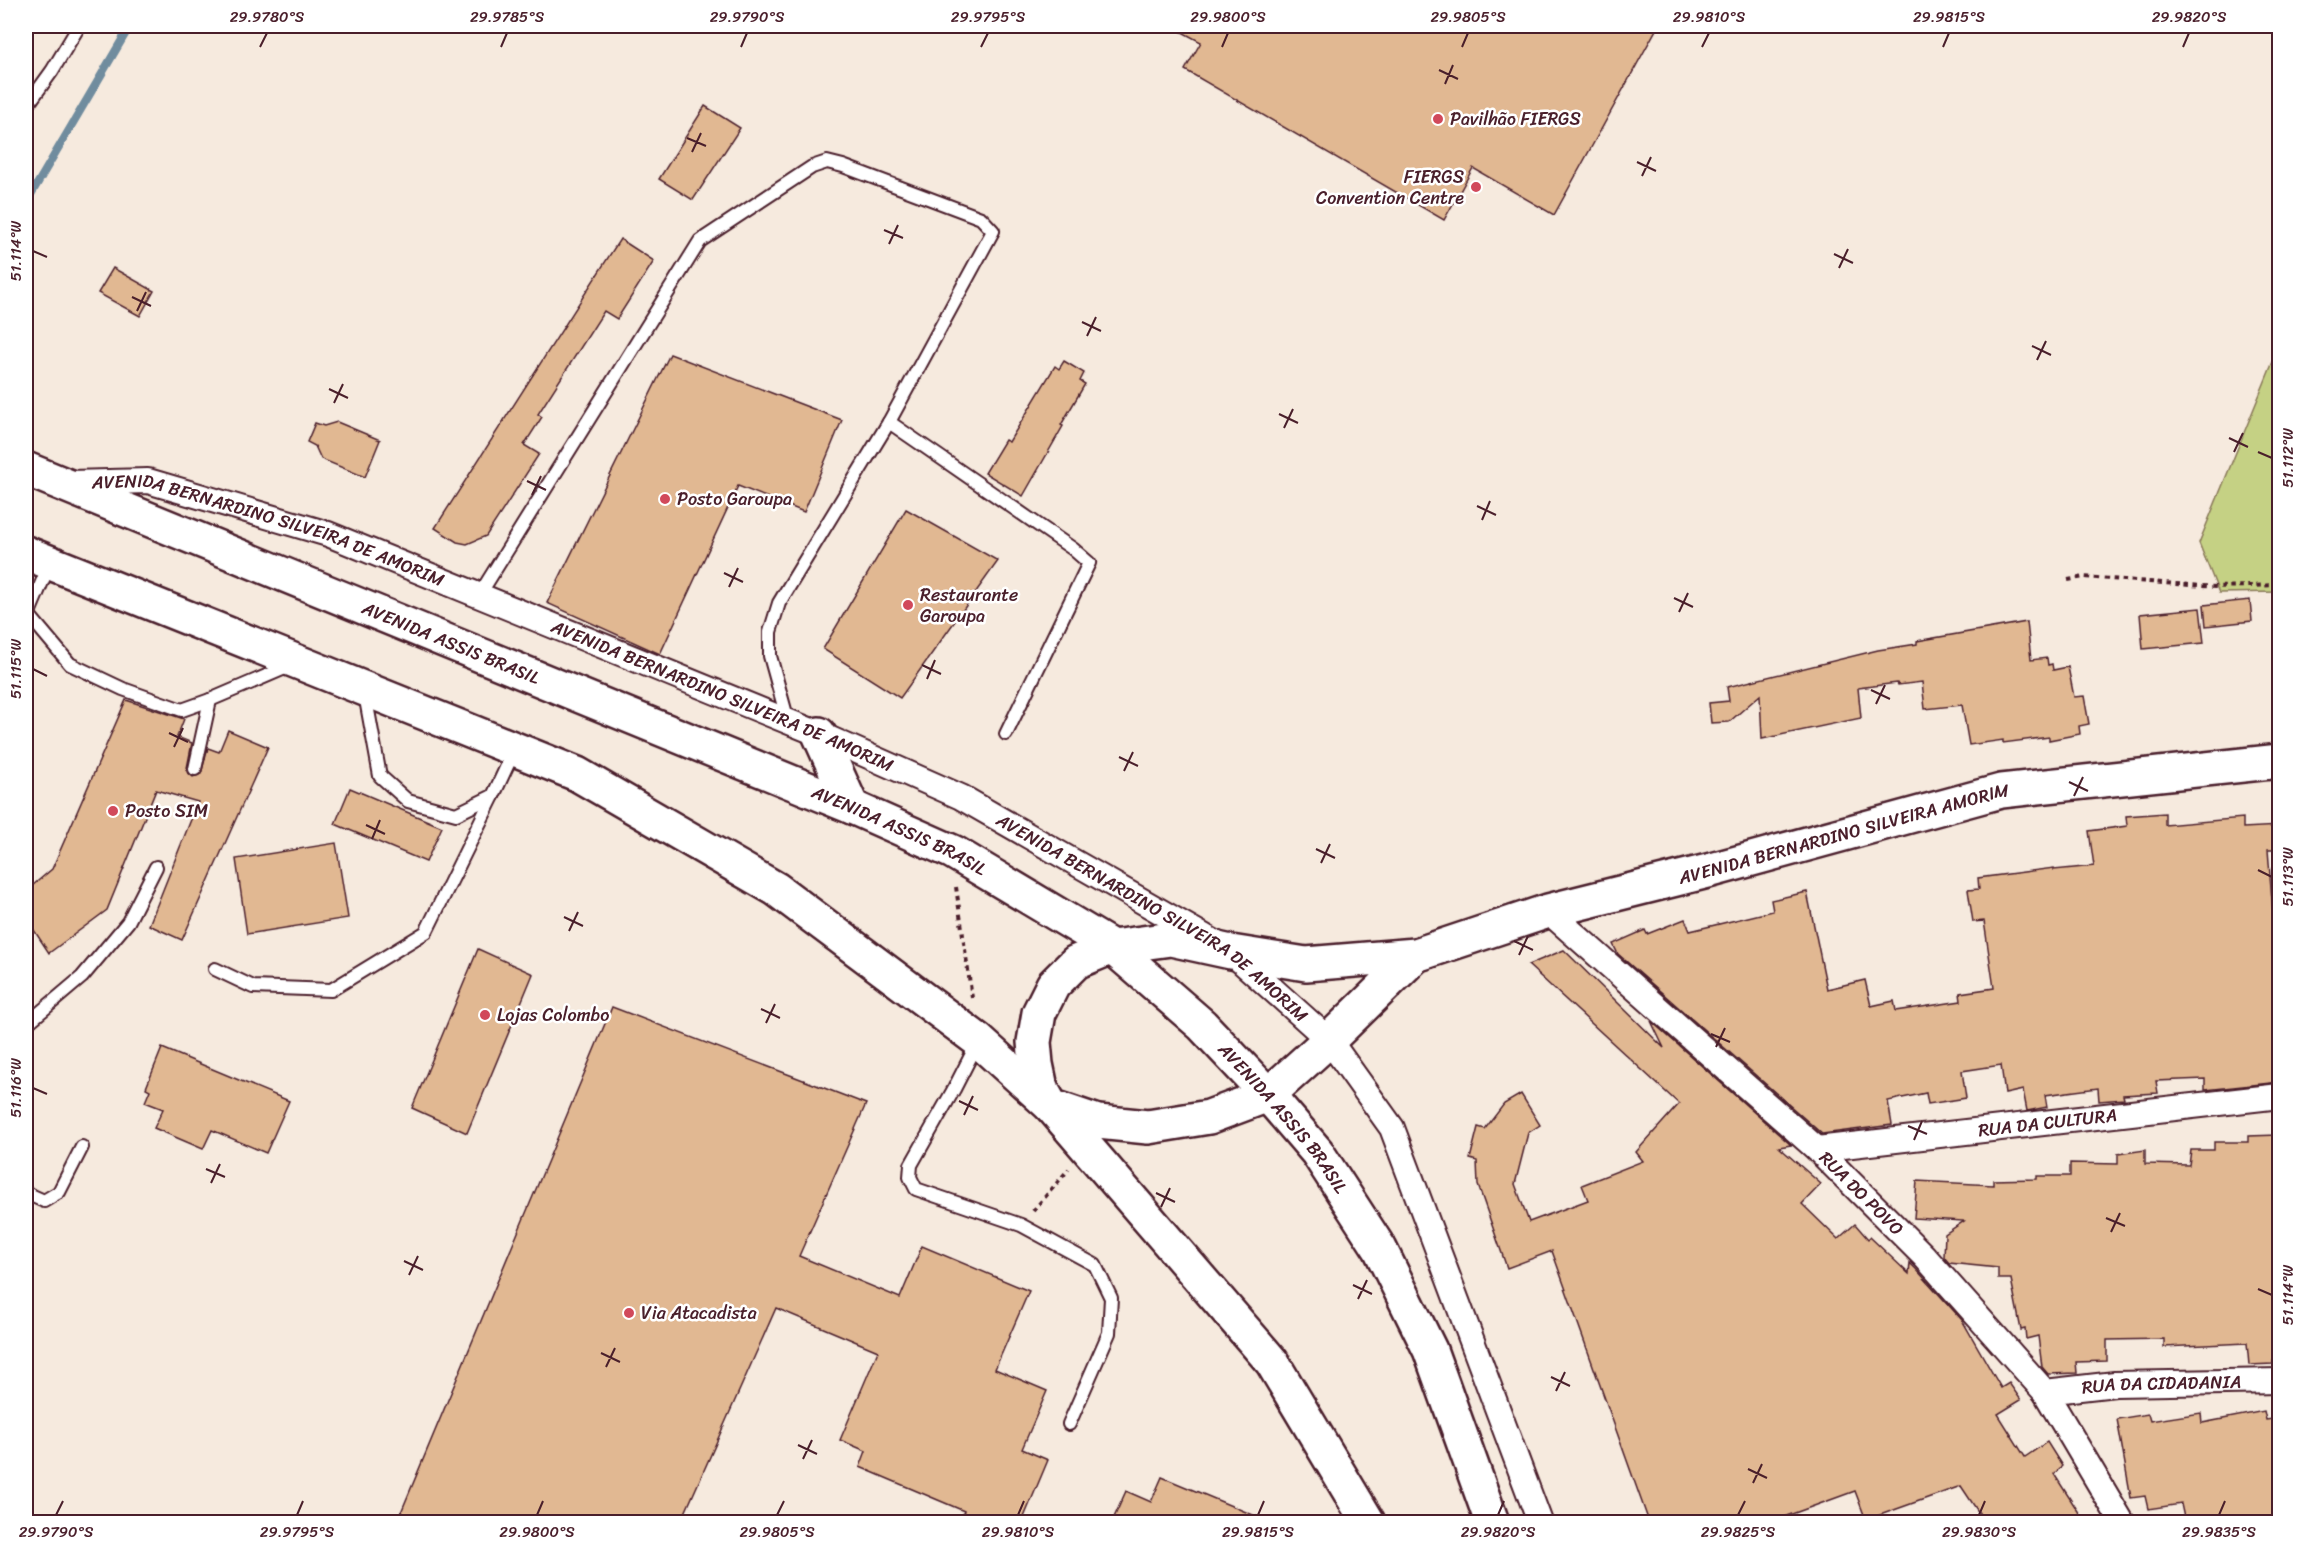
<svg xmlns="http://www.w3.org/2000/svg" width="2305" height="1548" font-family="Sriracha,sans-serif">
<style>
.green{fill:#c5d184;stroke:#887858;stroke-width:1.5}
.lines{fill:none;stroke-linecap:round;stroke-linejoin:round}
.stream{stroke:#708c9e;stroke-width:8}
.building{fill:#e1b892;stroke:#4a1f2b;stroke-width:1.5}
.service-casing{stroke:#4a1f2b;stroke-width:16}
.minor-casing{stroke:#4a1f2b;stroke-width:28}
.secondary-casing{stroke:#4a1f2b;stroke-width:38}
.primary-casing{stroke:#4a1f2b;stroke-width:38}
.path{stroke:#4a1f2b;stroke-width:4;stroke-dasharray:4.5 4.5;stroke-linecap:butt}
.service{stroke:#fff;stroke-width:12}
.minor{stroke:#fff;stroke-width:24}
.secondary{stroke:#fff;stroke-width:33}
.primary{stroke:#fff;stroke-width:33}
.ticks{fill:none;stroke:#4a1f2b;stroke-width:2}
.poi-dot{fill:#d1495b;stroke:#fff;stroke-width:2}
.labels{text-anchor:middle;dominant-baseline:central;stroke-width:5;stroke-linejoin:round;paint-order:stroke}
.poi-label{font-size:18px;fill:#4a1f2b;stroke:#fff;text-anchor:start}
.street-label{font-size:18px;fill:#4a1f2b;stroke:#fff}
.neatline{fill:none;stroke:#4a1f2b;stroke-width:2}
.ticks-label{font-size:15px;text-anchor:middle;fill:#4a1f2b}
</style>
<rect width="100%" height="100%" fill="#f6eade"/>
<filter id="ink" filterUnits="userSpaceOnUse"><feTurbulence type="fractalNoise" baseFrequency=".0167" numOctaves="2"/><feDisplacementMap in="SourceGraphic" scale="12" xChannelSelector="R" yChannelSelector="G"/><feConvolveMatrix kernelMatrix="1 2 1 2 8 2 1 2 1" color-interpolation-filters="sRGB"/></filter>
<g filter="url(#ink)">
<path class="green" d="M2279 347V592L2219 593 2199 543Z"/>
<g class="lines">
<path class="stream" d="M26 203 130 26"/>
</g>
<g class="building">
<path d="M1171 26H1658L1554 215 1473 168 1444 220 1185 70 1201 42Z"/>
<path d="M705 106 740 128 693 200 659 179Z"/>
<path d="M620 239 654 261 617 319 604 311 538 414 542 417 524 445 539 454 486 536 467 544 457 542 435 528Z"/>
<path d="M113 268 154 291 140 316 98 293Z"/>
<path d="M670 354 842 420 804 512 738 486 660 654 547 603Z"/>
<path d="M1064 361 1084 373 1080 381 1085 384 1061 425 1063 426 1023 496 985 473 1005 440 1009 442 1055 366 1059 369Z"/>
<path d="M337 422 380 440 365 477 321 459 315 446 307 442 315 423 324 426Z"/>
<path d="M906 509 998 561 900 698 823 649Z"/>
<path d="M2250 600 2252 621 2206 626 2204 605Z"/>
<path d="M2200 608 2204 643 2143 649 2140 614Z"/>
<path d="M2027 622 2031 660 2047 658 2048 665 2052 664 2053 670 2068 667 2074 697 2084 696 2089 724 2079 726 2080 734 2049 740V737L2003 743V740L1969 745 1962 705 1925 709 1922 682 1898 685 1897 683 1858 688 1861 718 1762 739 1760 695 1729 722 1711 723 1709 703 1729 701 1727 687 1878 650 1917 644V641Z"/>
<path d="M126 700 184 719 177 737 192 743 187 768V772L193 777 201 774 208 748 219 752 228 730 268 747 182 940 149 925 198 802 156 790 107 910 49 953 26 918V891L52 869Z"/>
<path d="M350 788 442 827 426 862 335 824Z"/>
<path d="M2165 813V825L2243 818V828L2280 826V850H2268L2273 913H2274L2277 949H2280V1082L2205 1090V1079L2156 1081 2158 1093 2123 1095 2124 1099 2099 1101 2098 1088 2045 1095 2047 1107 2027 1111 2023 1090 2005 1094 2001 1065 1962 1071 1966 1098 1928 1104 1926 1093 1888 1101 1892 1125 1822 1134 1618 954 1613 944 1645 930 1647 934 1685 919 1690 931 1773 911 1771 900 1807 892 1827 989 1865 980 1871 1006 1894 1001 1896 1011 1961 1001 1960 993 1994 988 1984 921 1973 922 1968 890 1979 889 1978 878 2054 868V870L2094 866 2089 831 2127 826 2126 816Z"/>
<path d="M336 843 348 918 247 934 236 859Z"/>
<path d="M478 949 533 974 467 1133 412 1108Z"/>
<path d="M1564 950 1664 1048 1651 1021 1791 1145 1779 1147 1821 1184 1802 1204 1838 1239 1855 1224 1868 1239 1870 1237 1909 1274 1910 1263 1916 1269 1962 1320 2001 1388 2009 1383 2021 1400 1998 1414 2025 1457 2047 1442 2062 1466 2054 1474 2085 1522H1985L1961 1486 1866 1520 1855 1491 1770 1522H1649L1552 1251 1507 1268 1478 1185 1477 1161 1470 1159 1478 1127 1485 1129 1504 1104 1521 1094 1540 1125 1528 1133 1515 1184 1529 1222 1588 1200 1582 1185 1643 1161 1636 1152 1679 1104 1528 965Z"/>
<path d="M612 1007 866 1104 799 1256 900 1298 922 1246 1029 1291 995 1369 1047 1391 1022 1449 1048 1460 1022 1522H959L964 1511 860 1467 866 1451 840 1440 878 1351 776 1308 681 1522H397Z"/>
<path d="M162 1048 289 1101 266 1153 212 1130 203 1149 154 1128 163 1109 145 1102 150 1090 146 1088Z"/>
<path d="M2279 1135 2280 1360 2273 1361V1364L2249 1365 2247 1343 2164 1347V1339L2107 1340V1361L2076 1362 2077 1373 2048 1374 2042 1367 2038 1336 2026 1339 2025 1329 2021 1330 2011 1279H1998V1268L1949 1263 1944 1257 1945 1234 1964 1221 1914 1218 1917 1181 1993 1185V1180L2037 1179V1176H2070V1163L2118 1164V1154L2145 1150V1164L2189 1165 2191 1150H2214V1142H2248V1136Z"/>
<path d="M2264 1411 2266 1420 2280 1418V1522H2185L2181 1504 2148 1509 2145 1496 2131 1498 2117 1419 2148 1414 2150 1421 2201 1413 2202 1423Z"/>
<path d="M1162 1477 1270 1522H1112L1126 1491 1151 1502Z"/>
</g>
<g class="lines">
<g class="service-casing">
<g id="service">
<path d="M26 107 52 71 79 26"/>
<path d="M889 422 1073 549 1089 563 1006 734"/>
<path d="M478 597 700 241 812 167 827 162 843 166 981 218 993 231 889 422 779 603 770 632V656L788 721"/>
<path d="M28 614 70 664 123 689 182 710 210 700 292 665"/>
<path d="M26 620 50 563"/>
<path d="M365 694 380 776 408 801 456 814 493 796 514 751"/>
<path d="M195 769 210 700"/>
<path d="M215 969 253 987 331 990 426 932 493 796"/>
<path d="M26 1022 30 1021 82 977 128 922 156 867"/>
<path d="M978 1042 954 1089 911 1165 910 1177 916 1189 1021 1225 1095 1265 1111 1298 1109 1333 1069 1424"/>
<path d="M26 1193 44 1201 59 1192 82 1147"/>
</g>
</g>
<g class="minor-casing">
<g id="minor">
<path id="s1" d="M70 483 148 481 328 534 819 734 961 797 1231 952 1329 1040 1392 1128 1540 1522"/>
<path id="s2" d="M1548 911 1817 1149 1924 1256 2045 1392 2122 1522"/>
<path id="s3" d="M1817 1149 2280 1096"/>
<path id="s4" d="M2045 1392 2115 1384 2280 1381"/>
</g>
</g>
<g class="secondary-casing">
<g id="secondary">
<path id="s5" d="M1416 955 1329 1040 1268 1095 1209 1117 1148 1127 1098 1122 1051 1106 1041 1088 1036 1064 1034 1042 1039 1013 1053 985 1076 962 1112 947 1171 939 1231 952 1306 964 1416 955 1548 911 1708 871 2001 791 2280 761"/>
</g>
</g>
<g class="primary-casing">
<g id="primary">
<path id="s6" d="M26 469 852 807 953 852 1112 947 1202 1025 1268 1095 1317 1152 1380 1249 1430 1350 1492 1522"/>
<path d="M26 553 577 774 776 889 978 1040 1051 1106 1272 1362 1368 1522"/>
<path d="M819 734 852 807"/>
</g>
</g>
<g class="path">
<path d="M2068 580 2084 577 2216 587 2280 585"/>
<path d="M956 887 972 998"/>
<path d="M1033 1211 1069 1169"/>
</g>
<use href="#service" class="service"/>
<use href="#minor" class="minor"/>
<use href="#secondary" class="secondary"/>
<use href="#primary" class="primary"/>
</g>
</g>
<path class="ticks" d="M260 47 267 33M501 47 507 33M741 47 747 33M981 47 988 33M1222 47 1228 33M1462 47 1468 33M1702 47 1709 33M1943 47 1949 33M2183 47 2189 33M1439 70 1458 79M1445 84 1453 65M687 138 706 146M692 152 701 133M1637 162 1656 171M1642 176 1651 157M884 230 903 238M889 244 898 225M33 251 47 257M1834 254 1853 263M1839 268 1848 249M132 297 151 306M137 311 146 292M1082 322 1101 331M1087 336 1096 317M2032 346 2051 355M2037 360 2046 341M329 389 348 398M334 403 343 384M1279 414 1298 423M1284 428 1293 409M2229 438 2248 447M2234 452 2243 433M2258 452 2272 458M527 481 546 490M532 495 541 476M1477 506 1496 515M1482 520 1490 501M724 573 743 582M729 587 738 568M1674 598 1693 607M1679 612 1688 593M922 665 941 674M33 669 47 676M927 679 935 660M1871 690 1890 699M1876 704 1885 685M169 733 188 742M174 747 183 728M1119 757 1138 766M1124 771 1133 752M2069 782 2088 791M2074 796 2083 777M366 825 385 834M372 839 380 820M1316 849 1335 858M1321 863 1330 844M2258 870 2272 877M564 917 583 926M569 931 578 912M1514 941 1533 950M1519 955 1528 936M761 1009 780 1018M766 1023 775 1004M1711 1034 1730 1042M1716 1047 1725 1028M33 1088 47 1094M959 1101 978 1110M964 1115 973 1096M1908 1126 1927 1134M1914 1140 1922 1121M206 1169 225 1177M211 1183 220 1164M1156 1193 1175 1202M1161 1207 1170 1188M2106 1218 2125 1226M2111 1232 2120 1213M404 1261 423 1270M409 1275 418 1256M1353 1285 1372 1294M2258 1289 2272 1295M1358 1299 1367 1280M601 1353 620 1362M606 1367 615 1348M1551 1377 1570 1386M1556 1391 1565 1372M798 1445 817 1454M803 1459 812 1440M1748 1469 1767 1478M1753 1483 1762 1464M56 1515 63 1501M297 1515 303 1501M537 1515 543 1501M777 1515 784 1501M1018 1515 1024 1501M1258 1515 1264 1501M1498 1515 1504 1501M1738 1515 1745 1501M1979 1515 1985 1501M2219 1515 2225 1501"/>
<g class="poi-dot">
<circle cx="1438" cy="119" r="6"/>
<circle cx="1476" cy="187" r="6"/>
<circle cx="665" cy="499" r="6"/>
<circle cx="908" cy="605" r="6"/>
<circle cx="113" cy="811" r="6"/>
<circle cx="485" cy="1015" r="6"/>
<circle cx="629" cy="1313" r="6"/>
</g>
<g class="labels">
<g class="poi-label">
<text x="1450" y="119">Pavilhão FIERGS</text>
<text x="1464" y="177" text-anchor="end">FIERGS<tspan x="1464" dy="21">Convention Centre</tspan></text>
<text x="677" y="499">Posto Garoupa</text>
<text x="920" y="595">Restaurante<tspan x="920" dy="21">Garoupa</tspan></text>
<text x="125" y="811">Posto SIM</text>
<text x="497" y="1015">Lojas Colombo</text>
<text x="641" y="1313">Via Atacadista</text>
</g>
<g class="street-label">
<text stroke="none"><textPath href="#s1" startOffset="206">AVENIDA BERNARDINO SILVEIRA DE AMORIM</textPath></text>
<text stroke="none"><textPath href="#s6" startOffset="459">AVENIDA ASSIS BRASIL</textPath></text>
<text stroke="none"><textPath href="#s1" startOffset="692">AVENIDA BERNARDINO SILVEIRA DE AMORIM</textPath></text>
<text stroke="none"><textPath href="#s6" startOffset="945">AVENIDA ASSIS BRASIL</textPath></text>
<text stroke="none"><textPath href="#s5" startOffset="1380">AVENIDA BERNARDINO SILVEIRA AMORIM</textPath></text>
<text stroke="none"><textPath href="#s1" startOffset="1178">AVENIDA BERNARDINO SILVEIRA DE AMORIM</textPath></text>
<text stroke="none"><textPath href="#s6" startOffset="1431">AVENIDA ASSIS BRASIL</textPath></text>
<text stroke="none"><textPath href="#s3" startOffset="232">RUA DA CULTURA</textPath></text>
<text stroke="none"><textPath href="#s2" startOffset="422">RUA DO POVO</textPath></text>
<text stroke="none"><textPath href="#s4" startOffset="117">RUA DA CIDADANIA</textPath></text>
</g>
</g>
<rect width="2305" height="1548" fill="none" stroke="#fff" stroke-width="66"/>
<rect x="33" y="33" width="2239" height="1482" class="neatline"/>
<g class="ticks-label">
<text x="267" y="22">29.9780°S</text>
<text x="507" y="22">29.9785°S</text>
<text x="747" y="22">29.9790°S</text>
<text x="988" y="22">29.9795°S</text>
<text x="1228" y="22">29.9800°S</text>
<text x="1468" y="22">29.9805°S</text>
<text x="1709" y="22">29.9810°S</text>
<text x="1949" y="22">29.9815°S</text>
<text x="2189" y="22">29.9820°S</text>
<text transform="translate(16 251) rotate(-90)" y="5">51.114°W</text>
<text transform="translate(2288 458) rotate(-90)" y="5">51.112°W</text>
<text transform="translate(16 669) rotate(-90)" y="5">51.115°W</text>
<text transform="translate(2288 877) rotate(-90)" y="5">51.113°W</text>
<text transform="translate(16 1088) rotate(-90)" y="5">51.116°W</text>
<text transform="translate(2288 1295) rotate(-90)" y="5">51.114°W</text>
<text x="56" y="1537">29.9790°S</text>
<text x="297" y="1537">29.9795°S</text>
<text x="537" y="1537">29.9800°S</text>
<text x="777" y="1537">29.9805°S</text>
<text x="1018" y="1537">29.9810°S</text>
<text x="1258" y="1537">29.9815°S</text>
<text x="1498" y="1537">29.9820°S</text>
<text x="1738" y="1537">29.9825°S</text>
<text x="1979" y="1537">29.9830°S</text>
<text x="2219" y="1537">29.9835°S</text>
</g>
</svg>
